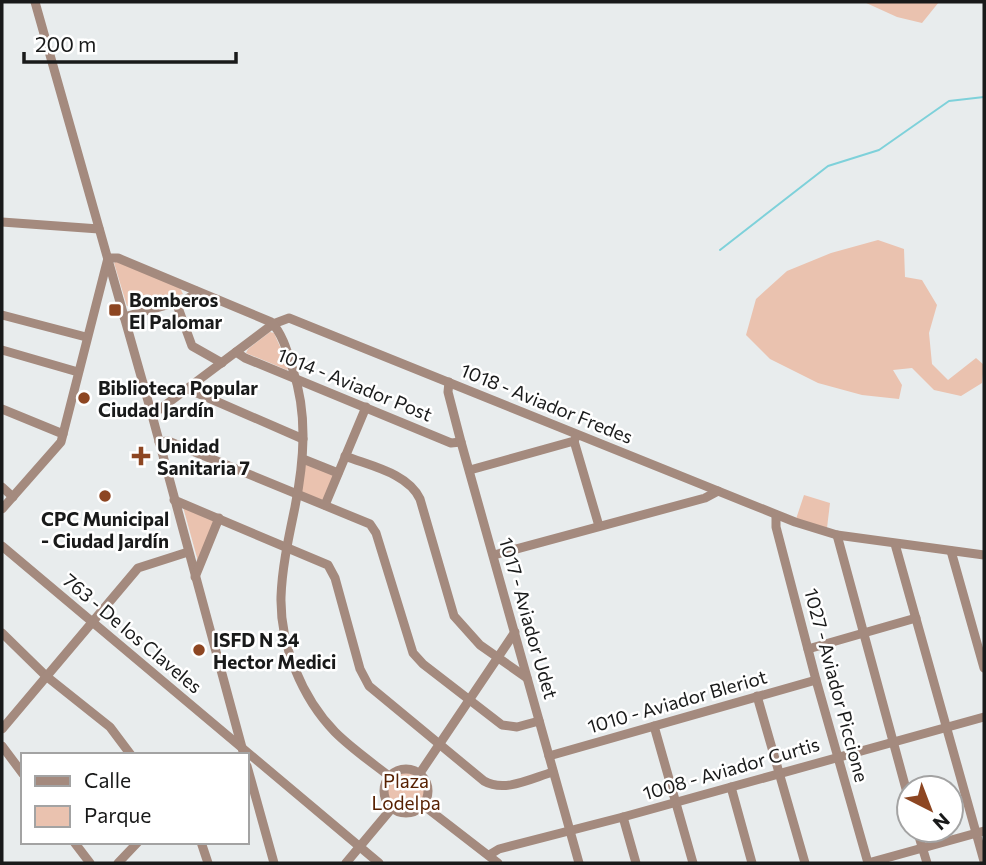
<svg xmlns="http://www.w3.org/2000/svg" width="986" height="865" font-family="Commissioner,sans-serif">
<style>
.green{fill:#eac2af}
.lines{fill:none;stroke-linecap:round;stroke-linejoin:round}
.stream{stroke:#7ed1da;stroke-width:2}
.minor{stroke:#a48a7e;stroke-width:9}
.poi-dot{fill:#8d4622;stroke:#fff;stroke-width:2.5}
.labels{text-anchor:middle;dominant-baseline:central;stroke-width:5;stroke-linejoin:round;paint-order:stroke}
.poi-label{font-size:19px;font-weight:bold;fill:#191a1a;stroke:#fff;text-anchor:start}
.street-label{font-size:19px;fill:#191a1a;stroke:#fff}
.park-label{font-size:19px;fill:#572102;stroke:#fff}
</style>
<rect width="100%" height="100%" fill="#e8eced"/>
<g class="green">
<path d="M864 2H939L922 23 897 17Z"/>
<path d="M878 240 904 249 905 277 922 280 937 305 929 333 932 364 948 380 976 358 984 365 982 383 961 396 934 390 912 368 893 370 902 385 899 399 862 395 818 383 770 359 746 335 756 299 787 271 831 253Z"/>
<path d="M117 261 180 288 183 294 132 308 127 306 114 263Z"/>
<path d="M270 332 274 333 289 367 287 370 246 353 248 349Z"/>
<path d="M305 461 336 474 325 501 300 492Z"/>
<path d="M804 495 830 503 827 528 796 519Z"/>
<path d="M183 507 214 519 199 565Z"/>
<circle cx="406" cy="791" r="19"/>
</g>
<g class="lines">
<path class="stream" d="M720 250 828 166 879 150 949 101 984 97"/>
<g class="minor">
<path d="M35 2 152 415 244 755"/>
<path d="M2 222 99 229"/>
<path d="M176 302 192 346 222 363"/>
<path d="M2 315 86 337"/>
<path d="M124 317 185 300 192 296 196 291"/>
<path d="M2 350 78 372"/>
<path d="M236 352 245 358 451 443 461 442"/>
<path d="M449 382 448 392 461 442 579 863"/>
<path d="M188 389 303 439"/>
<path d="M2 409 63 434"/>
<path d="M152 415 273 324 289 318 795 522 837 535 984 555"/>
<path d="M574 441 599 526"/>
<path d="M159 442 168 441 370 524 376 533 413 653 423 664 502 725 517 727 539 721"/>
<path d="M345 456C370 466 408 473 420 499L454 616 480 645 527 678"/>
<path d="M303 459 338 473"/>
<path d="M470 470 574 441 577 435"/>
<path d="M2 487 13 497"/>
<path d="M174 500 328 565 335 578 360 669 369 686 484 781C505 793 532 778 553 772"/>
<path d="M325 505 366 407"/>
<path d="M2 509 61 442 108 258H118L271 322C283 334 288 354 293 370 308 415 304 461 295 507 289 536 282 567 281 597 280 645 302 698 335 732 351 748 371 762 389 776"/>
<path d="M776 515V527L816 680 868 863"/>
<path d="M837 535 909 800"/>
<path d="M895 544 984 861"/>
<path d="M2 546 379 863"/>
<path d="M951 551 984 668"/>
<path d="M494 555 705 498 718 491"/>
<path d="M195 577 219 518"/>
<path d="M2 633 46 676 110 727 131 755"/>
<path d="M808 649 916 618"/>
<path d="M757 696 805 863"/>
<path d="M654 726 693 863"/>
<path d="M2 729 138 568 188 552"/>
<path d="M2 746 23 774"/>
<path d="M549 756 816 680"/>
<path d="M247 766 274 863"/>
<circle cx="406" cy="791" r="22"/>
<path d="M420 773 515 632"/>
<path d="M731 787 752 863"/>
<path d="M423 805 498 863"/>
<path d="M623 817 636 863"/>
<path d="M917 830 927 863"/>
<path d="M74 842 90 863"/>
<path d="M201 842 208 863"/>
<path d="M489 855 499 849 623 817 984 717"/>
<path d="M118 863 138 842"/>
<path d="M346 863 392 808"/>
<path d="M868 863 984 831"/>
</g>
</g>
<g class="poi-dot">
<rect x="108" y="303" width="14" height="14" rx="3.5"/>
<circle cx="84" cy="398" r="7"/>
<path d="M137.5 445.5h7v7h7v7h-7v7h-7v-7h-7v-7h7z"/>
<circle cx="105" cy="496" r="7"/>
<circle cx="199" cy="650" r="7"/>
</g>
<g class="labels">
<g class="poi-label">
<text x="129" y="299">Bomberos<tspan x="129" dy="22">El Palomar</tspan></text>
<text x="98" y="387">Biblioteca Popular<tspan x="98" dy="22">Ciudad Jardín</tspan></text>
<text x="157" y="445">Unidad<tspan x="157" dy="22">Sanitaria 7</tspan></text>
<text x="105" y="518" text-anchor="middle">CPC Municipal<tspan x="105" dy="22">- Ciudad Jardín</tspan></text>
<text x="213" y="639">ISFD N 34<tspan x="213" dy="22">Hector Medici</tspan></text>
</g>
<g class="street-label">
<text transform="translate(355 384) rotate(22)">1014 - Aviador Post</text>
<text transform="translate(547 403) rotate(22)">1018 - Aviador Fredes</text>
<text transform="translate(529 618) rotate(74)">1017 - Aviador Udet</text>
<text transform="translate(133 633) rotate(40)">763 - De los Claveles</text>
<text transform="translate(837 685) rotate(75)">1027 - Aviador Piccione</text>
<text transform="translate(677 701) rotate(-16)">1010 - Aviador Bleriot</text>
<text transform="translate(731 768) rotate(-16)">1008 - Aviador Curtis</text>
</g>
<g class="park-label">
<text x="406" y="780">Plaza<tspan x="406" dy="22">Lodelpa</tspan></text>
</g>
</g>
<rect width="986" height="865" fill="none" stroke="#191a1a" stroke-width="7"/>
<rect x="21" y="753" width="228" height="91" fill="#ffffff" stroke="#a3a3a3" stroke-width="2"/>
<rect x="35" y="776" width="35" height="10" fill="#a48a7e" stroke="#a3a3a3" stroke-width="2"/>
<text x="84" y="788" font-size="21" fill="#191a1a">Calle</text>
<rect x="35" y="806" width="35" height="21" fill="#eac2af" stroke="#a3a3a3" stroke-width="2"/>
<text x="84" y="823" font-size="21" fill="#191a1a">Parque</text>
<g transform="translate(930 809) rotate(138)"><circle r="33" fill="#ffffff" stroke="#a3a3a3" stroke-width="2"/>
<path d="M0-5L12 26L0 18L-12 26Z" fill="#8d4622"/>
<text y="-10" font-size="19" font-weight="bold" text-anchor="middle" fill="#191a1a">N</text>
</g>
<path d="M24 52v10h212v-10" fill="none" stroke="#191a1a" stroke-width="3.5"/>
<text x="35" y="52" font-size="21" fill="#191a1a" stroke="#ffffff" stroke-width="5" paint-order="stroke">200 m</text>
</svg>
